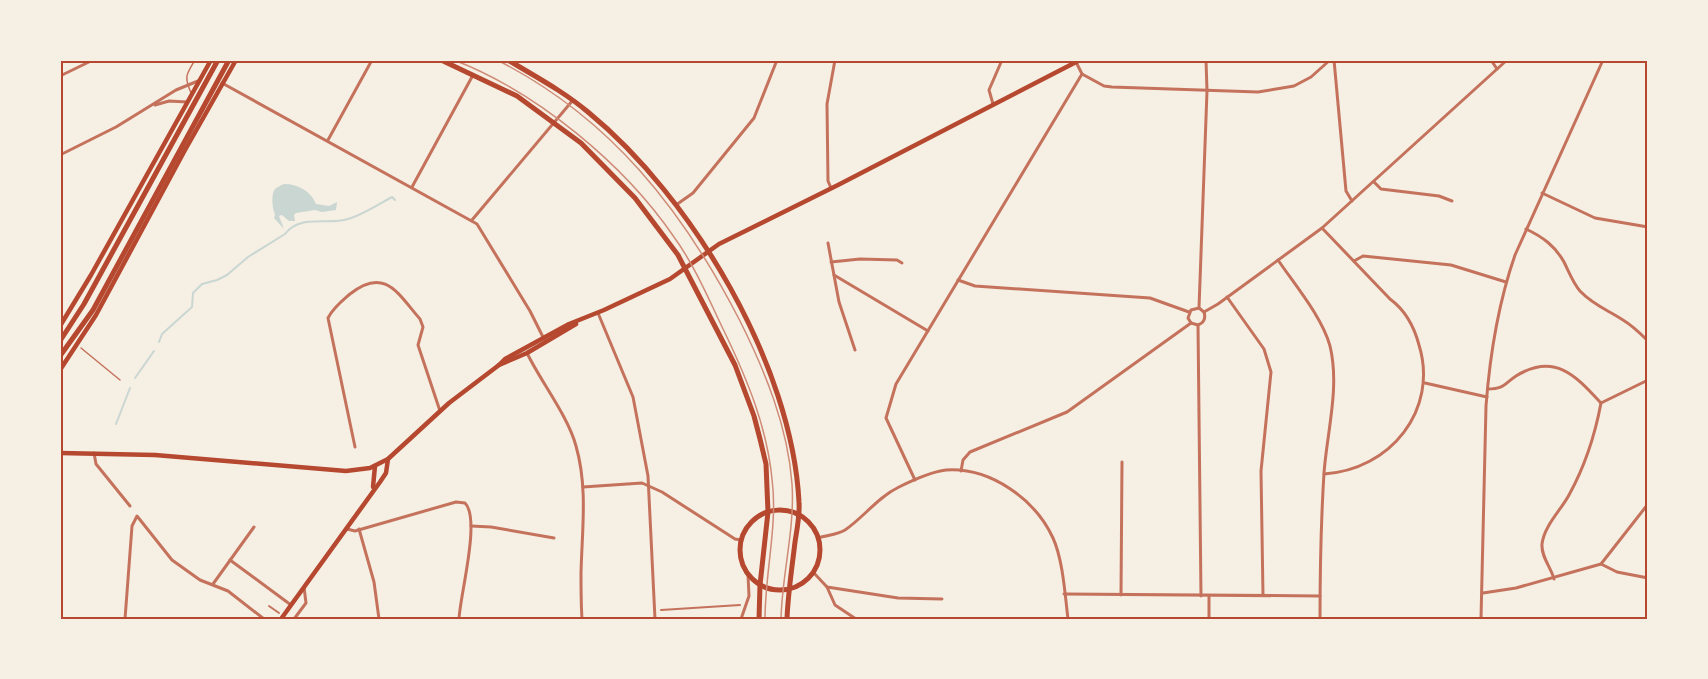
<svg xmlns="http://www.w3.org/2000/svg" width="1708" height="679" font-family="Lato,sans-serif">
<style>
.water{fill:#c9d6d2}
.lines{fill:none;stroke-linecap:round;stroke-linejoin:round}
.stream{stroke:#c9d6d2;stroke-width:2}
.service{stroke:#c5725c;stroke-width:1.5}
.pedestrian{stroke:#c5725c;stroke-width:2}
.minor{stroke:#c5725c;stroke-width:3}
.secondary{stroke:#b5482f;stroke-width:4.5}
.primary{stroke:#b5482f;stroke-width:5}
.trunk{stroke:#b5482f;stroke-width:5}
.tram{stroke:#cf8b77;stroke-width:1.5}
.neatline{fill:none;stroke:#b5482f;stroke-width:2}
</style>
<rect width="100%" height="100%" fill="#f6efe4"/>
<path class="water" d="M284 184C298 184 311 191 316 204L329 206 337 202 336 210 322 212 315 210 296 213 294 215 295 221H289L282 215 279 216 284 229 274 218 275 214C272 208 271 194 275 189 276 188 283 184 284 184Z"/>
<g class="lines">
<g class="stream">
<path d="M159 342 162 334 192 307 193 293 202 284 217 280 227 275 248 257 285 234C299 215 324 224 344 220 358 218 379 204 392 197L395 200"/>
<path d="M135 378 154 351"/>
<path d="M116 424 130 388"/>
</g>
<g class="service">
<path d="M191 93C184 76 186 75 195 60"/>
<path d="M81 348 120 380"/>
</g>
<g class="pedestrian">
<path d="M269 606 279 613"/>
<path d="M661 610 740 605"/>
</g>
<g class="minor">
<path d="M1334 60 1346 191 1352 201"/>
<path d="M1491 60 1497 69"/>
<path d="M1076 62 1082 74"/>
<path d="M1082 74 1104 86 1112 87 1258 92 1294 86 1311 77 1330 60"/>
<path d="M60 76 93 60"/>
<path d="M222 83 477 224 530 311 544 339"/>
<path d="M993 104 989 90 1002 60"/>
<path d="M155 105 169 101 187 102"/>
<path d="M328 140 372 60"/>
<path d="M60 155 116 127 176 90 198 81"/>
<path d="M1374 182 1381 189 1439 196 1452 201"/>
<path d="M412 187 473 75"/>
<path d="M831 188 828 181 827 104 835 60"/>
<path d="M1542 193 1595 218 1648 227"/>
<path d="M676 205 693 193 754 118 777 60"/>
<path d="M472 220 573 100"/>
<path d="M1322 228 1390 299C1405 310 1414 326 1419 345 1439 410 1390 470 1324 474"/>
<path d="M1526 229C1543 237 1555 246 1564 262 1569 272 1573 283 1580 291 1593 305 1608 310 1623 320 1633 326 1640 333 1648 341"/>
<path d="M828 243 839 302 855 350"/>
<path d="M1278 260C1295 285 1322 317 1330 346 1340 387 1327 432 1324 473 1321 521 1320 571 1320 619"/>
<path d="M1354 261 1363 256 1451 265 1506 282"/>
<path d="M831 262 860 259 897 260 902 263"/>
<path d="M834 275 928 331"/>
<path d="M958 280 975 286 1150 298 1189 312"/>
<path d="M1227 297 1264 349 1271 372 1261 471 1263 595"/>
<path d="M1199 308 1207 91 1206 60"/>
<path d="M1204 312 1218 304 1322 228 1507 60"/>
<path d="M598 313 633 397 648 476 655 619"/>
<path d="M1191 323 1188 318 1191 310 1199 308 1204 312"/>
<path d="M1191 323 1198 325C1204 323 1206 318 1204 312"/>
<path d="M1198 325 1201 596"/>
<path d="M527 353C541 382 568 416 576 446 588 488 582 530 581 573 581 588 581 604 582 619"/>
<path d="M1425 383 1487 397"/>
<path d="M1488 389C1504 389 1504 384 1516 376 1555 352 1576 376 1601 403L1648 380"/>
<path d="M355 447 328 318C333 308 342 301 350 294 385 266 398 294 420 319L423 327 418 345 440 411"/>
<path d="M94 453 96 464 130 506"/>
<path d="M961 471 963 460 970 452 1067 412 1191 323"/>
<path d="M915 480 886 418 896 384 1082 74"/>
<path d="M583 487 642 483 662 492 735 539 741 540"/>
<path d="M471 526 491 527 554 538"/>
<path d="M347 529 355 531 456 502 465 503C481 519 460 595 459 619"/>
<path d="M359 529 374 582 379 619"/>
<path d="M818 538C827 535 837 535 845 530 864 517 878 497 899 487 913 480 930 472 946 470 990 467 1035 499 1053 538 1063 560 1065 595 1068 619"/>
<path d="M230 560 291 605"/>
<path d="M1601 564 1617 572 1648 578"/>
<path d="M813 572 827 587 835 605 856 619"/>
<path d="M1554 579C1551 567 1541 557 1542 544 1544 526 1561 510 1569 495 1585 466 1595 435 1601 403"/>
<path d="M213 584 254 527"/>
<path d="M827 587 898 598 942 599"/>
<path d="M1483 593 1516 588 1601 564 1648 504"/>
<path d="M1064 594 1320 596"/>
<path d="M1121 595 1122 462"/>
<path d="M1209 596V619"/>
<path d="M125 619 132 526 137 516 172 560 200 580 228 591 264 619"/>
<path d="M294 619 306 603 304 587"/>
<path d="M741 619 749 596 748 575"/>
<path d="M1481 619 1486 406C1490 353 1498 304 1515 255L1603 60"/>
</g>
<g class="secondary">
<path d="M60 326 91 275 211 60"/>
<path d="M499 365 527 353 576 324"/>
<path d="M60 370 96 315 185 150 236 60"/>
<path d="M60 453 155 455 346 471 370 468 388 459 449 403 499 365 505 359 569 324 604 310 670 279 719 244 838 185 1080 60"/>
<path d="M373 487 375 466"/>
<path d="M281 619 380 482 386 473 388 459"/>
</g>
<g class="primary">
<path d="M441 60 517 96 581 143 635 198 678 255 735 365 754 416 760 439 766 464 768 512 760 585 759 619"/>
<path d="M508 60C536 77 563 91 588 112 693 198 792 365 799 502 800 515 797 529 795 542 792 568 788 593 787 619"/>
<circle cx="780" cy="550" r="40"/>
</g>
<g class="trunk">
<path d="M60 341 84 304 218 60"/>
<path d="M60 356 93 310 229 60"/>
</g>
<g class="tram">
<path d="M454 60C537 92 624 164 674 237 695 266 709 300 725 333 747 379 767 427 772 479 778 525 765 572 765 619"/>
<path d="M497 60C610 117 683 210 740 321 765 371 788 427 792 484 795 529 782 574 781 619"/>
</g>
</g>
<rect width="1708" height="679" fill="none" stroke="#f6efe4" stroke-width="123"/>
<rect x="62" y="62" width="1584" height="556" class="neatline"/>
</svg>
